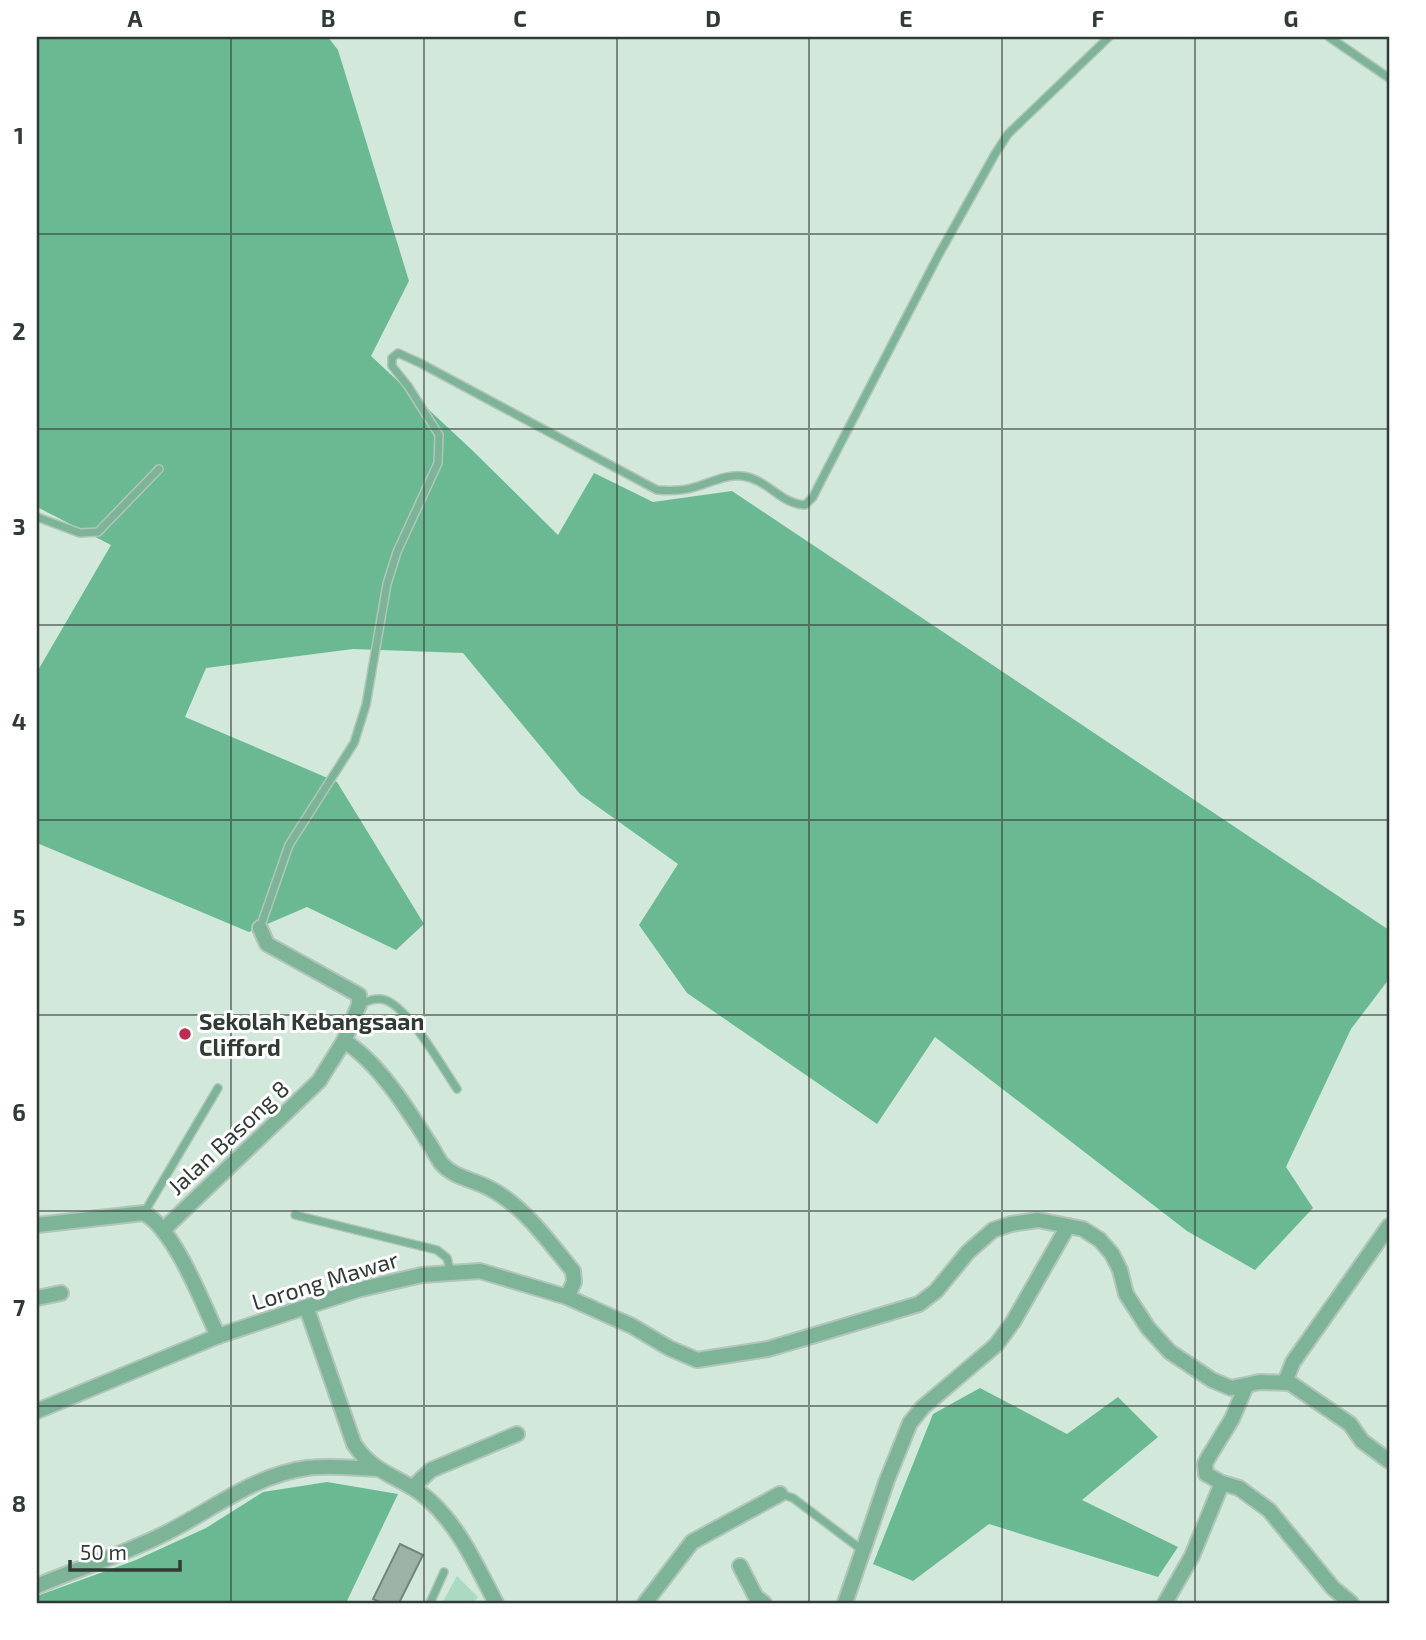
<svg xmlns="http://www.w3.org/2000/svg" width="1426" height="1640" font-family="'Exo 2',sans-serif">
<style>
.green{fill:#abd9c1}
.forest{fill:#6bb993}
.building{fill:#9cb2a6;stroke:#72877b;stroke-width:2}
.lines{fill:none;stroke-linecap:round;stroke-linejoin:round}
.service-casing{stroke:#b1c5ba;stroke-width:10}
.minor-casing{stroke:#b1c5ba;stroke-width:18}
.service{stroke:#7db498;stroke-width:7}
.minor{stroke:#7db498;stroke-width:14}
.grid{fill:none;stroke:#313b36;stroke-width:2;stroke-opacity:0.55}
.poi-dot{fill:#bd2d51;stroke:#fff;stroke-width:2.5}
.labels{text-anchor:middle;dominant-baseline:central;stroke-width:6;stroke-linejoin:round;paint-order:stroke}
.poi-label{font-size:23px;font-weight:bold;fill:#313b36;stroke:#fff;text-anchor:start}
.street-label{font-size:23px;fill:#313b36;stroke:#fff}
.neatline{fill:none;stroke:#313b36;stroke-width:2.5}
.grid-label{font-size:23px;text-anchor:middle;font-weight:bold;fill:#313b36}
</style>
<rect width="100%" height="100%" fill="#d1e8db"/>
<path class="green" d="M457 1576 478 1597 473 1603H442Z"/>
<g class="forest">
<path d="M37 37H328L338 50 409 281 371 356 472 450 558 535 594 473 653 502 732 491 1389 930V979L1351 1029 1286 1167 1313 1208 1255 1270 1187 1231 935 1037 877 1124 687 993 639 925 678 864 580 794 463 653 353 649 206 668 185 717 337 782 424 924 396 950 307 907 249 932 37 843V672L111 545 37 507Z"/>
<path d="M980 1388 1067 1434 1118 1397 1158 1437 1082 1500 1178 1547 1158 1577 989 1524 913 1581 873 1564 933 1414Z"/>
<path d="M327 1482 398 1494 346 1603H37V1596L136 1560 206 1528 263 1492Z"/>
</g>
<path class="building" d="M400 1544 423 1555 399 1603H382L373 1599Z"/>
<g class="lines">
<g class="service-casing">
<g id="service">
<path d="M1329 37 1389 78"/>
<path d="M37 517 80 533 98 532 159 469"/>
<path d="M260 928 289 845 354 743 366 705 387 584 397 552 438 463 439 435 408 386 392 366V358L398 353 420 363 657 490C670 491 683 491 695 487 710 483 726 474 742 476 768 479 780 504 805 505L813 497 821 481 938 256 995 154 1008 134 1109 37"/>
<path d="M359 1005C368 1001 376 997 385 1000 408 1007 443 1068 457 1089"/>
<path d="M144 1213 218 1088"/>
<path d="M295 1215 437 1250 447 1258 451 1273"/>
<path d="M780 1494 793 1498 862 1550"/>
<path d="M430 1603 444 1572"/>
</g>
</g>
<g class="minor-casing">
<g id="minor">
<path d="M260 928 267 944 359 995V1005L344 1041C377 1061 407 1108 427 1140 432 1147 436 1156 441 1163 454 1178 472 1179 489 1188 524 1206 548 1241 573 1271L574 1282 567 1297"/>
<path d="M37 1225 144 1213C175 1230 203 1304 218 1336"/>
<path d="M163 1230 319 1081 344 1041"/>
<path d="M37 1298 61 1293"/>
<path d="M307 1309 354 1444C375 1476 402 1476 428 1499 459 1526 477 1567 496 1603"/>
<path d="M1285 1382 1293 1362 1389 1226"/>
<path d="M1246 1386 1232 1419 1208 1458 1205 1464 1206 1474 1222 1483 1239 1488 1269 1510 1333 1588 1351 1603"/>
<path d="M37 1411 218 1336 357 1290 422 1275 480 1271 567 1297 632 1326 669 1348 697 1360 768 1349 919 1304 936 1291 968 1252 993 1230 1011 1224 1038 1220 1083 1229 1100 1240 1112 1254 1120 1270 1126 1294 1148 1328 1170 1352 1212 1380 1231 1388 1260 1382 1290 1383 1350 1424 1362 1441 1389 1461"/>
<path d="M413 1487 431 1470 517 1434"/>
<path d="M740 1566 756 1597 764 1603"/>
<path d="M37 1586C79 1568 125 1554 166 1533 212 1510 254 1475 307 1468 330 1465 354 1468 377 1469"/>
<path d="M645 1603 692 1542 780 1494"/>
<path d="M845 1603 887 1480 910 1423 923 1407 996 1345 1013 1322 1068 1226"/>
<path d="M1165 1603 1192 1556 1222 1483"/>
</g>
</g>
<use href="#service" class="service"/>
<use href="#minor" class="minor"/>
</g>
<path class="grid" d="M231 37V1603M424 37V1603M617 37V1603M809 37V1603M1002 37V1603M1195 37V1603M37 234H1389M37 429H1389M37 625H1389M37 820H1389M37 1015H1389M37 1211H1389M37 1406H1389"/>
<circle class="poi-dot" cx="185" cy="1034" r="7"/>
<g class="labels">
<g class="poi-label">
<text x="199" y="1021">Sekolah Kebangsaan<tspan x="199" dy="26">Clifford</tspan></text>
</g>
<g class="street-label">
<text transform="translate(228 1137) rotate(-43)">Jalan Basong 8</text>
<text transform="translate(325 1280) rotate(-17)">Lorong Mawar</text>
</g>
</g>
<rect width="1426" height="1640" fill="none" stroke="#ffffff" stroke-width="77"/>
<path d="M70 1560v10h110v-10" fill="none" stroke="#313b36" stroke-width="3.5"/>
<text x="80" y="1560" font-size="21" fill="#313b36" stroke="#ffffff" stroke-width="5" paint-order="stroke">50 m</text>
<rect x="38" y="38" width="1350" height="1564" class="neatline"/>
<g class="grid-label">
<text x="135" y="27">A</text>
<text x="328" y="27">B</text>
<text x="520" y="27">C</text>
<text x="713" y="27">D</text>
<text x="906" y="27">E</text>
<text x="1098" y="27">F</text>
<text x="1291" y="27">G</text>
<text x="19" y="144">1</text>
<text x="19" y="340">2</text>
<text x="19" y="535">3</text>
<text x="19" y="730">4</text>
<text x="19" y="926">5</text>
<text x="19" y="1121">6</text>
<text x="19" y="1316">7</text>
<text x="19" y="1512">8</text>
</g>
</svg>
